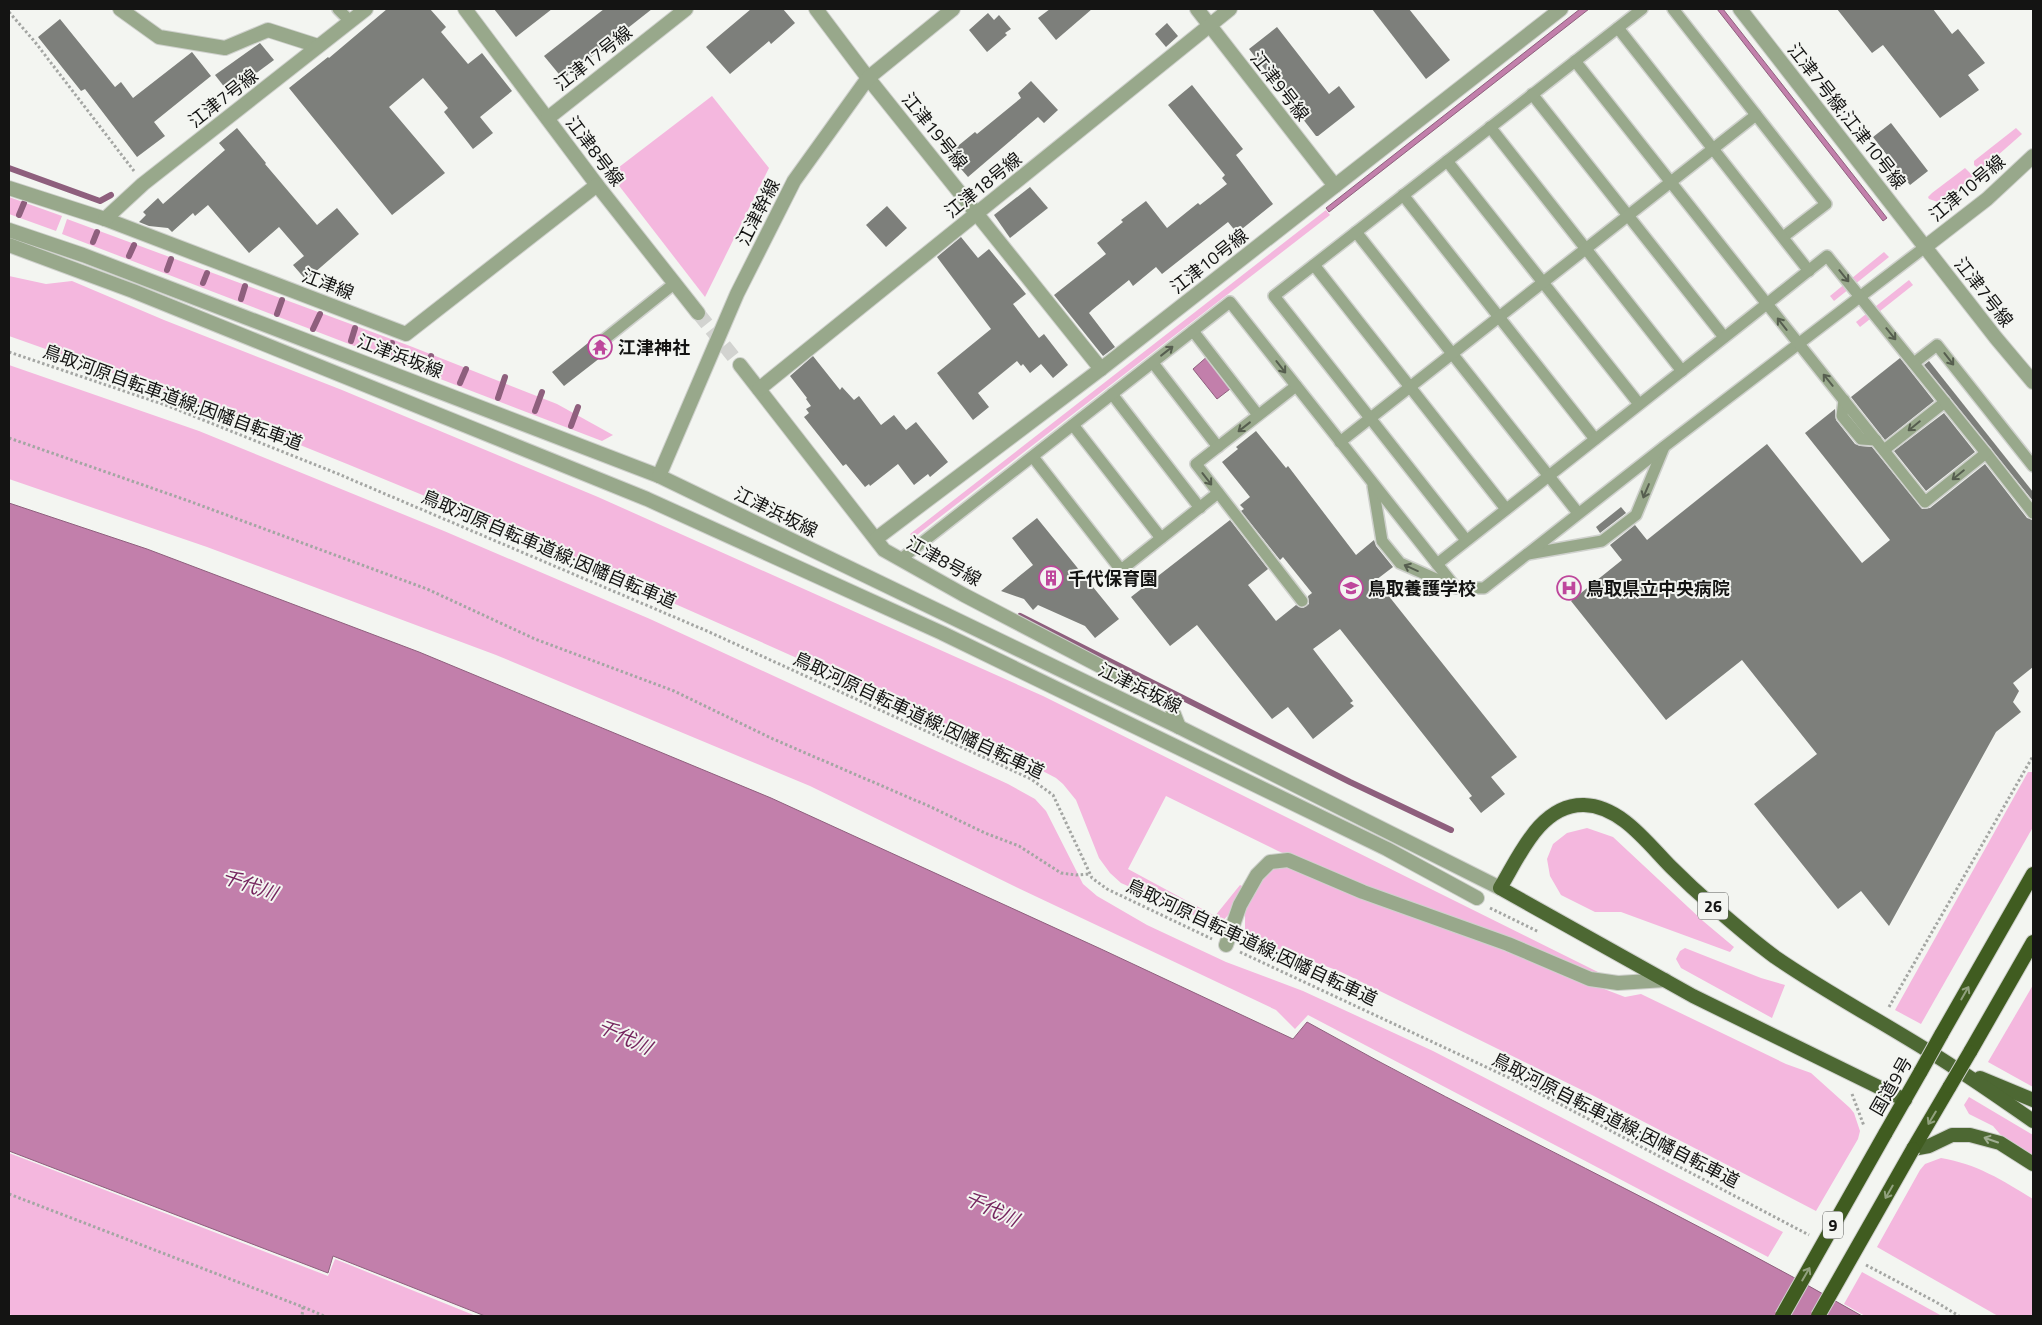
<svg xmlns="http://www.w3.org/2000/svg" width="2042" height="1325" font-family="'Titillium Web','Noto Sans JP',sans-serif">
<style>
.green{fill:#f4b7de}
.water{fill:#c27fab;stroke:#8e5f7d}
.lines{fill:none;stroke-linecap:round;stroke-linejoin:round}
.stream{stroke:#8e5f7d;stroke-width:6}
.building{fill:#7d7f7b}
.minor-tunnel{stroke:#d2d3d0;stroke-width:14;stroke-dasharray:14 7;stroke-linecap:butt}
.service-casing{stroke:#cfd1cd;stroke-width:14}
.minor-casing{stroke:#cfd1cd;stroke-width:16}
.tertiary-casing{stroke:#cfd1cd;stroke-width:16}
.primary-casing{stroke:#cfd1cd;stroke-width:16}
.trunk-casing{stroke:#cfd1cd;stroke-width:16}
.path{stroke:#a4a6a3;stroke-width:3;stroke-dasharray:2.5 2.5;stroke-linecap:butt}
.service{stroke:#98a88b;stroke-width:11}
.minor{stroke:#98a88b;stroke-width:14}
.tertiary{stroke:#98a88b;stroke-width:14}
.primary{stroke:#4d6833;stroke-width:14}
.trunk{stroke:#405c20;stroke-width:14}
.trunk-bridge-casing{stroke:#cfd1cd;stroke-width:16;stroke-linecap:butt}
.trunk-bridge{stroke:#405c20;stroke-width:14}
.oneway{stroke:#565e4f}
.oneway2{stroke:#91a17e}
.oneway3{stroke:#a0ae92}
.labels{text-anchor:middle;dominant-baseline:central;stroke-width:4;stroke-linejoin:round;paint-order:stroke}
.shield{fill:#f3f5f1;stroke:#575856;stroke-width:1}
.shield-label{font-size:16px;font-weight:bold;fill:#141413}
.street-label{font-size:18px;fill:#141413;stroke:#f3f5f1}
.poi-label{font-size:18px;font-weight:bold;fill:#141413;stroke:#f3f5f1;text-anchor:start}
.water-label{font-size:19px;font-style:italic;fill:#75255e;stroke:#f3f5f1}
</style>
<rect width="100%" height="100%" fill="#f3f5f1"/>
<g class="green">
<path d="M712 96 769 168 705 297 610 174Z"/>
<path d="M2016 128 2022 134 1981 170 1974 165V161Z"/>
<path d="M1965 168 1973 176 1941 203 1929 199 1928 197 1932 193Z"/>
<path d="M9 197 62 216 56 231 9 214Z"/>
<path d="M1326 210 1330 215 913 538 910 534Z"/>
<path d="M67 219 410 346 557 404 613 435 602 441 62 234Z"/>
<path d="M1884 252 1889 257 1834 301 1830 296Z"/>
<path d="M9 276 46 284 72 281 164 320 342 390 598 497 1043 696 1606 976 1605 978 1358 884 1278 851 1166 796 1128 869 1215 916 1240 885 1244 887 1232 911 1218 926 1121 883 1110 873 1099 858 1076 800 1063 784 1056 778 993 745C766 645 540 541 310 449 211 408 110 372 9 336Z"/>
<path d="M1909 280 1913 285 1860 327 1856 322Z"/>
<path d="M9 365 199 431 444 531 650 619 1008 784 1035 799 1046 811 1083 884 1097 896 1147 925 1226 962 1303 991 1433 1051 1783 1232 1768 1257 1308 1015 1295 1029 1276 1010 1018 888 810 786 496 655 207 547 9 479Z"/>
<path d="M2028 772H2033V827L1921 1024 1895 1010Z"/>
<path d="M1587 828 1613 837 1703 921 1734 947 1730 952 1621 912H1595L1561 895 1550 876 1547 859 1553 844 1567 833Z"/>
<path d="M1284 866 1625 997 1641 994 1786 1064 1811 1073 1850 1108 1854 1113 1860 1131 1858 1139 1816 1211 1590 1094 1339 971 1256 941 1245 930V910L1263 875 1273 867Z"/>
<path d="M1685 948 1761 978 1785 985 1772 1018 1681 968 1676 959 1680 951Z"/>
<path d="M2033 985V1087L1988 1062Z"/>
<path d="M1969 1097 2033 1135V1155L2005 1140 1993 1126 1969 1114 1964 1105Z"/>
<path d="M9 1153 328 1276 335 1259 476 1316H14L9 1314Z"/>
<path d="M1941 1158C1977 1164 2002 1180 2033 1199V1316H1998L1877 1247 1920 1170 1925 1164Z"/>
<path d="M1862 1272 1942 1316H1865L1844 1304Z"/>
</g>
<g class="water">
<path d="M1580 9H1589L1329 212 1326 208Z"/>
<path d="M1717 9H1723L1887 218 1883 221Z"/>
<path d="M1209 355 1234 386 1217 399 1193 369Z"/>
<path d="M9 503 147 549 419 652 771 798 1101 949 1293 1039 1307 1022C1490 1125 1681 1211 1862 1316H485L333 1256 328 1273 9 1151Z"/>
</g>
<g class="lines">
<g class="stream">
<path d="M9 168 100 201 111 195"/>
<path d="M19 215 24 203"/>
<path d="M93 242 97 232"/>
<path d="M129 256 134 245"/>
<path d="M167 270 171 259"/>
<path d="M203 283 207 273"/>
<path d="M241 299 245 286"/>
<path d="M277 314 282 300"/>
<path d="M313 329 320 314"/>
<path d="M351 341 355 328"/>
<path d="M388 355 392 343"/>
<path d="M425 370 431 356"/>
<path d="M460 383 466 369"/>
<path d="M498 398 505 377"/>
<path d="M535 411 542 392"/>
<path d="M571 426 578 407"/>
<path d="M1020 616 1350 782 1451 830"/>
</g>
</g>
<g class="building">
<path d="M387 9H430L446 27 441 32 468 64 482 53 512 91 480 117 493 133 473 149 444 112 448 108 423 78 389 107 445 173 392 215 289 88 328 57 329 58Z"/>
<path d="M494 9H552L516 37Z"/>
<path d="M604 9H652L563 79 544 56Z"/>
<path d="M751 9H783L795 23 771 44 769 41 730 74 706 47Z"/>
<path d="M1050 9H1092L1056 40 1038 18Z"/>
<path d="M1372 9H1409L1450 60 1426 79Z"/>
<path d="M1837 9H1933L1952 34 1958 29 1985 63 1968 75 1979 90 1940 118 1883 45 1872 53Z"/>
<path d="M988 13 994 20 999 15 1011 29 1005 33 1007 35 987 52 969 30Z"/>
<path d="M60 19 115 87 121 82 133 98 192 52 211 76 154 122 165 136 137 157 85 89 81 91 38 37Z"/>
<path d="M1167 23 1178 36 1166 47 1155 34Z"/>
<path d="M1277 27 1329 94 1339 86 1355 107 1318 136H1316L1249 49Z"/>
<path d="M260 43 274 60 229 93 215 75Z"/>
<path d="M1031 81 1058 110 1044 123 1038 117 968 177 948 154 975 132 977 134 1021 98 1018 93Z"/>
<path d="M1192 85 1243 149 1236 155 1273 204 1237 233 1228 222 1162 274 1156 267 1133 286 1129 280 1092 310 1089 313 1115 347 1103 356 1054 295 1106 254 1097 243 1123 222 1121 220 1146 201 1167 228 1198 203 1200 205 1227 184 1222 178 1225 175 1168 105Z"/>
<path d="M1891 123 1928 171 1910 185 1873 137Z"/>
<path d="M237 128 266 163 265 164 317 225 337 208 359 234 306 280 293 265 304 256 279 227 249 253 208 205 195 216 193 213 172 232 168 228 149 226 139 222 146 215 143 212 158 198 163 204 225 150 219 143Z"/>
<path d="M1030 187 1048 208 1010 238 994 215Z"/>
<path d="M887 206 907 228 886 247 866 225Z"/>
<path d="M961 237 978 258 989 249 1026 294 1013 304 1039 338 1044 334 1068 365 1053 378 1041 364 1030 373 1023 364 1021 366 1017 361 978 393 989 407 973 420 937 373 991 329 937 257Z"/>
<path d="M593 339 595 347 602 349 605 354 564 386 552 372Z"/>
<path d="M813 356 840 390 842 387 854 400 859 396 881 425 894 415 906 430 916 422 948 462 930 477 928 474 914 485 898 464 870 486 869 484 865 487 846 464 843 466 804 417 809 413 806 409 811 406 806 399 807 398 790 376Z"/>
<path d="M1900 358 1934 401 1885 440 1851 397Z"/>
<path d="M1929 361 2033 492V501L1924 365Z"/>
<path d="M1835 409 1836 420 1855 444 1860 446 1872 447 1922 509 1930 508 1985 464 2027 518 2033 520V667L2013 683 2019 691 2013 702 2021 712 1996 732 1889 926 1861 891 1838 909 1754 804 1817 754 1742 660 1666 720 1571 601 1622 560 1610 545 1635 525 1647 540 1767 444 1862 563 1890 540 1805 433Z"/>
<path d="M1944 413 1975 452 1926 491 1894 451Z"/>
<path d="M1256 431 1286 468 1288 466 1356 555 1374 540 1376 546 1393 567 1376 580 1517 757 1491 777 1505 794 1481 813 1469 798 1472 796 1340 629 1313 649 1353 701 1350 703 1354 706 1313 739 1288 707 1272 719 1197 625 1170 646 1131 597 1230 520 1268 569 1248 585 1276 621 1296 605 1303 608 1309 604 1308 596 1312 593 1283 557 1280 560 1241 511 1244 509 1240 505 1250 497 1222 462 1238 449 1236 447Z"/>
<path d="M1621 507 1626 513 1600 533 1596 527Z"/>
<path d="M1037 518 1119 619 1095 638 1085 626 1038 605 1033 610 1024 599 1001 591 1033 565 1012 538Z"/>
</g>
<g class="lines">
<path class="minor-tunnel" d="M698 313 740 365"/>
<g class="service-casing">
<g id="service">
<path d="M338 9 350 21"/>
<path d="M1673 9 1826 204 1783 237"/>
<path d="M1618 28 1809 271"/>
<path d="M1532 94 1724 337"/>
<path d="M1490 127 1682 371"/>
<path d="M1447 161 1639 404"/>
<path d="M1403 195 1595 439"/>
<path d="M1356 232 1578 513"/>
<path d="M1314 265 1506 509"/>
<path d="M1193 331 1258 415"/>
<path d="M601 342 675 283"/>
<path d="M1153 363 1218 447"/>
<path d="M1914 363 1937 345 2033 466"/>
<path d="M1296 386 1196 464 1302 601"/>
<path d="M1112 394 1200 508"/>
<path d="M1844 400 1842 416 1861 439 1876 440"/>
<path d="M1073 425 1161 538"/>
<path d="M1340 442 1756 115"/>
<path d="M1884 450 1945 402"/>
<path d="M1986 453 2033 513"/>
<path d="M1033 457 1121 570 1218 493"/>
<path d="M1373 486 1382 541 1400 563 1454 587"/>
<path d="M1466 540 1274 296 1642 9"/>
<path d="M1528 554 1602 541 1636 515 1664 447"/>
<path d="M901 559 1230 302 1456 588H1484L1665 446 1925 247"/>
<path d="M1437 564 1749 318 1827 256 1986 453 1925 502 1767 304 1575 61"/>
</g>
</g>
<g class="minor-casing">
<g id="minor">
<path d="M120 9 159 37 225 48 268 30 318 46"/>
<path d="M465 9 597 185 698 313"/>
<path d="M816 9 868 78 1101 369"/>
<path d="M1197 9 1335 186"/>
<path d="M548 118 686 9"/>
<path d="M9 188 105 219 406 334 597 185"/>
<path d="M105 219 143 184 366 9"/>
<path d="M9 245 133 291 647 499 942 633 1387 849 1477 898"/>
<path d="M1925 247 1996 338 2033 382"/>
<path d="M740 365 884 550 964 595 1169 702 1179 727"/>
<path d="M759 389 1230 9"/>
<path d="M1226 945 1240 905 1257 875 1270 862 1288 860 1363 892 1508 944 1590 979 1618 983 1665 980"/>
</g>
</g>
<g class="tertiary-casing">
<g id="tertiary">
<path d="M1740 9 1925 247 1987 199 2033 156"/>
<path d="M9 230 83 255 659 476 1179 727 1500 888"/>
<path d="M659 476 737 294 794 181 868 78 953 9"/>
<path d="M877 538 1101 369 1561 9"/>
</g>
</g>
<g class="primary-casing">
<g id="primary">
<path d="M1980 1078 2033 1100"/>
<path d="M1905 1100 1693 996 1500 888C1519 857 1540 804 1584 805 1621 806 1648 844 1671 867 1685 881 1699 894 1713 906 1733 923 1753 941 1775 957 1833 997 1896 1029 1955 1068 1982 1085 2007 1103 2033 1121"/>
<path d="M1913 1149 1929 1146 1952 1135H1970L2000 1143 2033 1164"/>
</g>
</g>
<g class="trunk-casing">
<g id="trunk">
<path d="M1941 1035 2033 874"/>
<path d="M1970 1052 2033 942"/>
<path d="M1885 1134 1921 1071"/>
<path d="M1913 1149 1950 1086"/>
</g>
</g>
<g class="path">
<path d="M9 12 35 42 134 171"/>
<path d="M9 352 168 406 336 473 707 631 1031 779 1053 795 1092 878 1107 889 1212 939"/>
<path d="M9 438 186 500 427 589 535 639 674 691 773 739 931 807 985 833 1019 846 1061 873 1076 875 1090 874"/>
<path d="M1490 908 1539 932"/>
<path d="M1240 952 1516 1081 1809 1235"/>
<path d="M1889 1007 2033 756"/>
<path d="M1852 1094 1864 1126"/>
<path d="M9 1194 303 1307 302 1316"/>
<path d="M1866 1265 1936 1302 1959 1316"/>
<path d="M303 1307 324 1316"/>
</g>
<use href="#service" class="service"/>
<use href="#minor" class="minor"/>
<use href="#tertiary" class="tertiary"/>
<use href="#primary" class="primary"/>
<use href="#trunk" class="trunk"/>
<g class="trunk-bridge-casing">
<g id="trunk-bridge">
<path d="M1921 1071 1941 1035"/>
<path d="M1950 1086 1970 1052"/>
<path d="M1782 1316 1885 1134"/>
<path d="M1818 1316 1913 1149"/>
</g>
</g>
<use href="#trunk-bridge" class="trunk-bridge"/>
</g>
<defs><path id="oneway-shaft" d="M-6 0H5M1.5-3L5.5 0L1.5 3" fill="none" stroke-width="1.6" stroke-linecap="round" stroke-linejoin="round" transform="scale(1.25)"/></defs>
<g class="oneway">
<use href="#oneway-shaft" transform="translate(1844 276) rotate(51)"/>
<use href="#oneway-shaft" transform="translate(1782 324) rotate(-128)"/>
<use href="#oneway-shaft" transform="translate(1891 334) rotate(51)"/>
<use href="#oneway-shaft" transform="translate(1167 351) rotate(-38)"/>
<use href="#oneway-shaft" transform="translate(1949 359) rotate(52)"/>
<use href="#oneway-shaft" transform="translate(1281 367) rotate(52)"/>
<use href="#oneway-shaft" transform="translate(1828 380) rotate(-129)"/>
<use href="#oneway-shaft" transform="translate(1914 426) rotate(141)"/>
<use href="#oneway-shaft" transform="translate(1244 427) rotate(142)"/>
<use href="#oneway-shaft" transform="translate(1958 475) rotate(141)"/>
<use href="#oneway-shaft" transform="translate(1207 479) rotate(52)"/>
<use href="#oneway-shaft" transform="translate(1646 491) rotate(113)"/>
<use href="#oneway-shaft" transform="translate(1411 568) rotate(-156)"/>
</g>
<g class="oneway2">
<use href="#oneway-shaft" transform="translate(1965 993) rotate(-60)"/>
<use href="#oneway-shaft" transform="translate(1932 1118) rotate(121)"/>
<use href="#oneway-shaft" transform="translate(1889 1192) rotate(120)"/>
<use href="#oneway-shaft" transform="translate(1806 1274) rotate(-60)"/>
</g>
<use class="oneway3" href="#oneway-shaft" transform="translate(1991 1140) rotate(-161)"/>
<defs>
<g id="temple-ring" transform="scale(1.25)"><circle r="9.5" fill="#f3f5f1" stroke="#be479c" stroke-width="1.5"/><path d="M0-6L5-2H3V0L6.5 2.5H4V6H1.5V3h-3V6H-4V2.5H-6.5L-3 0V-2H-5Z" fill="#be479c"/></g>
<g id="building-ring" transform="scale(1.25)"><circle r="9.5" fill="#f3f5f1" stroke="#be479c" stroke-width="1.5"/><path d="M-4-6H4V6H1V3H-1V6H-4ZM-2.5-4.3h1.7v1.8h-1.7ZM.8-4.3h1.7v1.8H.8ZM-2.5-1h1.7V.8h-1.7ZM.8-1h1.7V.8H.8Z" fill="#be479c"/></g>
<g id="school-ring" transform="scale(1.25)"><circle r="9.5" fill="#f3f5f1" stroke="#be479c" stroke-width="1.5"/><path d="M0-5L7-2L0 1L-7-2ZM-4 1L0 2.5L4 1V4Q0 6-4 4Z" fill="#be479c"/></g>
<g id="hospital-ring" transform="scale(1.25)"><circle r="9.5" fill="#f3f5f1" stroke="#be479c" stroke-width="1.5"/><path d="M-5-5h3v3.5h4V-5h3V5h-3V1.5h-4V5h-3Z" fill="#be479c"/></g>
</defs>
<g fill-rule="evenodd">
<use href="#temple-ring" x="600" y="347"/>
<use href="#building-ring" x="1051" y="578"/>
<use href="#school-ring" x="1351" y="588"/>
<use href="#hospital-ring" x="1569" y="588"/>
</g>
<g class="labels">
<g class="shield">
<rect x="1698" y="892.5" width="30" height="27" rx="4"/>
<rect x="1823" y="1211.5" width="20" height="27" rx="4"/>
</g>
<g class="shield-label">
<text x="1713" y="906">26</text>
<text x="1833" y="1225">9</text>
</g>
<g class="street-label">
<text transform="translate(593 58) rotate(-38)">江津17号線</text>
<text transform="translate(1280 86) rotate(52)">江津9号線</text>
<text transform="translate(223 98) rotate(-38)">江津7号線</text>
<text transform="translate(1847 116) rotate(52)">江津7号線;江津10号線</text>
<text transform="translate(935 131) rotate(51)">江津19号線</text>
<text transform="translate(595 151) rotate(53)">江津8号線</text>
<text transform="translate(983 185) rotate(-39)">江津18号線</text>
<text transform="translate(1967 188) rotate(-40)">江津10号線</text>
<text transform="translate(758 212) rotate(-63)">江津幹線</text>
<text transform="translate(1209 261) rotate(-38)">江津10号線</text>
<text transform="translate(328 284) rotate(21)">江津線</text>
<text transform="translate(1984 292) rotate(52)">江津7号線</text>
<text transform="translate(400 356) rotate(21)">江津浜坂線</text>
<text transform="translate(173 397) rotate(20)">鳥取河原自転車道線;因幡自転車道</text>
<text transform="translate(776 512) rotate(26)">江津浜坂線</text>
<text transform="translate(549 549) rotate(23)">鳥取河原自転車道線;因幡自転車道</text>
<text transform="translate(944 561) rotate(29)">江津8号線</text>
<text transform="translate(1140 688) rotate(26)">江津浜坂線</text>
<text transform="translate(919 715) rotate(25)">鳥取河原自転車道線;因幡自転車道</text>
<text transform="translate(1252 942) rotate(25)">鳥取河原自転車道線;因幡自転車道</text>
<text transform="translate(1891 1086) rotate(-60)">国道9号</text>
<text transform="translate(1616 1120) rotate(27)">鳥取河原自転車道線;因幡自転車道</text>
</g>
<g class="poi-label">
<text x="618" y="347">江津神社</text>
<text x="1068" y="578">千代保育園</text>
<text x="1368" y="588">鳥取養護学校</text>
<text x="1586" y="588">鳥取県立中央病院</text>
</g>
<g class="water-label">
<text transform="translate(250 884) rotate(19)">千代川</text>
<text transform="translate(625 1036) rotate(25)">千代川</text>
<text transform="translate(992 1208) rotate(25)">千代川</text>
</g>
</g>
<rect width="2042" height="1325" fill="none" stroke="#141413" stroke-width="20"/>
</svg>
